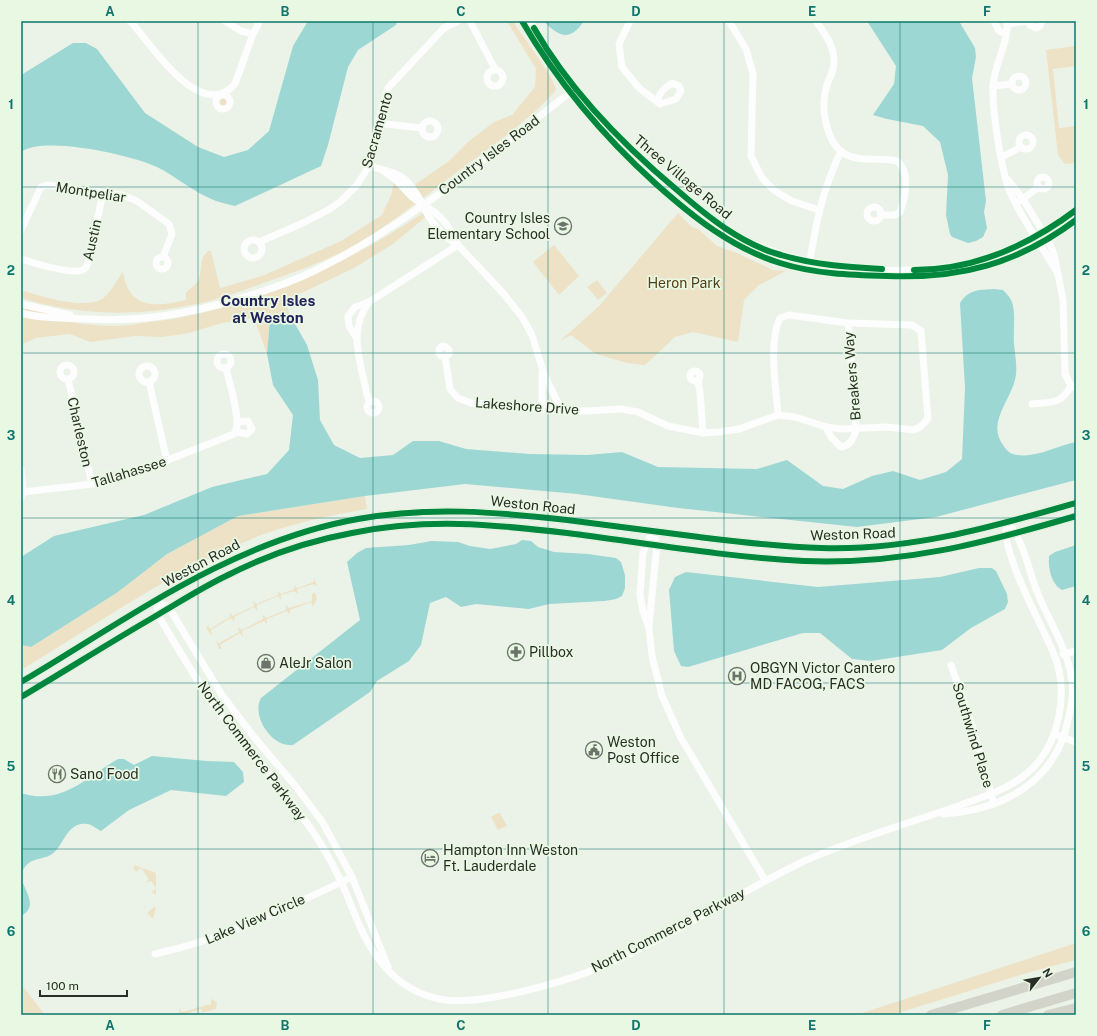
<svg xmlns="http://www.w3.org/2000/svg" width="1097" height="1036" font-family="'Public Sans',sans-serif">
<style>
.green{fill:#ede2c6}
.water{fill:#9dd7d3}
.lines{fill:none;stroke-linecap:round;stroke-linejoin:round}
.minor{stroke:#fcfdfc;stroke-width:7}
.major{stroke:#d1d3cb;stroke-width:8}
.highway{stroke:#d3d4c9;stroke-width:10}
.cycleway-casing{stroke:#e9f8e3;stroke-width:8}
.cycleway{stroke:#00873e;stroke-width:6}
.grid{fill:none;stroke:#0f766e;stroke-width:1;stroke-opacity:0.55}
.labels{text-anchor:middle;dominant-baseline:central;stroke-width:3.5;stroke-linejoin:round;paint-order:stroke}
.street-label{font-size:14px;fill:#282e26;stroke:#e9f8e3}
.poi-label{font-size:14px;fill:#282e26;stroke:#e9f8e3;text-anchor:start}
.park-label{font-size:14px;fill:#543e14;stroke:#e9f8e3}
.neighbourhood-label{font-size:15px;font-weight:bold;fill:#24225b;stroke:#e9f8e3}
.neatline{fill:none;stroke:#0f766e;stroke-width:1.5}
.grid-label{font-size:13px;text-anchor:middle;font-weight:bold;fill:#0f766e}
</style>
<rect width="100%" height="100%" fill="#ebf3e8"/>
<g class="green">
<path d="M507 21H513C523 38 553 74 556 90 528 122 490 147 456 173 421 199 386 228 348 249 323 262 298 271 272 280 246 289 219 300 191 305 136 317 75 315 21 298V290C40 296 81 309 100 300 109 296 117 280 123 272 129 310 156 307 186 300V293C191 287 197 285 199 278 203 269 198 257 209 251H211L220 288 262 276 341 241 382 215 391 195 395 179 414 188 417 183 449 161 469 141 494 122 512 115 535 87 536 69Z"/>
<path d="M1076 46V66L1053 69 1059 128 1076 126V163L1065 164 1058 155 1046 50Z"/>
<circle cx="223" cy="102" r="7"/>
<path d="M426 211 427 216 393 244 354 268 285 301 291 317 270 319 267 354 254 318 222 323 189 333 163 337 135 336 90 342 70 334 36 338 21 345V304L56 316 46 318C69 322 93 326 116 326 130 326 144 322 158 321 256 307 344 266 426 211Z"/>
<path d="M678 213 692 227 698 229 717 246 737 253 773 270 786 271 759 285 744 300 738 342 693 332 675 337 645 365 627 363 596 354 571 335 560 341 599 306Z"/>
<path d="M554 245 579 276 559 295 533 262Z"/>
<path d="M597 280 607 293 598 300 587 287Z"/>
<path d="M365 496 367 509C332 515 298 522 264 534 178 567 100 622 21 670V645L31 647 118 592 167 554 238 516Z"/>
<path d="M314 577 317 587 314 584 297 589 298 594 294 591 281 595V600L278 596 257 605V611L254 607 234 617 235 622 231 618 211 630 212 636 206 628 208 626 210 629 230 617V613L233 616 254 606 253 601 256 604 278 595V591L281 594 294 589V585L297 588 314 582Z"/>
<path d="M315 592 317 599 313 607 311 602 290 610V615L287 611 267 619V624L264 621 242 631 243 637 240 633 220 645 222 649H219L216 640 219 643 239 632 238 627 242 630 263 619V615L266 618 286 610V605L289 608 312 601V594Z"/>
<path d="M498 813H500L507 826 498 830 491 817Z"/>
<path d="M134 865 156 873V895L152 892 156 888 151 881 145 883 149 879 141 868 136 872 134 869Z"/>
<path d="M154 907 156 908 153 919 147 913Z"/>
<path d="M1076 943V960L1030 972 892 1015H856Z"/>
<path d="M21 984 45 1015H21Z"/>
<path d="M212 999 217 1003 216 1009 202 1013 201 1009 183 1015H171L179 1013V1008L182 1012 211 1004V1000Z"/>
</g>
<g class="water">
<path d="M308 21H397L396 25 358 50 348 67 328 145 321 166 235 206C227 204 217 202 209 198 191 190 175 176 157 167 132 155 43 135 21 152V75L73 43H86L97 49 145 113 198 147 224 157 248 150 269 131 293 46Z"/>
<path d="M544 21H584C571 41 559 38 544 21Z"/>
<path d="M867 21H959L975 48 976 57 972 78 986 201 984 212 987 228 983 237 976 241 968 243 952 237 950 234 946 215 948 175 940 142 923 126 887 119 873 115 894 84 896 66Z"/>
<path d="M994 289 1003 290C1006 293 1010 297 1012 302 1016 315 1013 330 1014 344 1015 356 1018 368 1015 380 1009 403 987 423 1003 445 1007 451 1010 454 1017 455 1036 458 1057 446 1076 442V480L936 517 857 527 678 508 577 494 465 484 365 496 238 516 167 554 118 592 31 647 21 645V557L54 536 144 515 212 487 267 474 289 450 293 415 273 385 267 354 270 319 291 317 307 345 318 380 320 420 334 445 360 458 393 455 413 441H439L466 449 530 454 587 455 622 452 658 467 757 469 787 460 823 486 843 489 872 476 893 471 920 480 946 472 962 459 965 388 960 303C969 289 979 290 994 289Z"/>
<path d="M522 540 531 541 538 547 554 552 588 554 616 558 621 562 625 575V588L622 596 616 599 605 601 549 604 529 609 476 604 461 607 446 597 430 603 421 645 409 661 377 681 370 692 293 745C272 748 251 716 261 698L360 620 347 562 357 553 366 548 409 545 431 541 458 542 470 546 490 549 516 544Z"/>
<path d="M1076 545V586L1062 590C1051 584 1048 568 1049 556L1055 552Z"/>
<path d="M979 568H992L996 571 1007 594 1008 602 1005 609 971 628 942 650 871 661 852 659 820 633H803L688 667 681 666 674 651 669 590 675 577 686 572 818 587 940 577Z"/>
<path d="M152 756 207 761 234 762 243 772 244 782 226 796 171 790 129 810 101 831C97 829 91 824 87 824 67 821 64 846 52 854 42 861 27 856 21 875V793C62 806 85 778 118 759H124L134 765Z"/>
<path d="M21 878C25 891 39 907 21 916Z"/>
</g>
<g class="lines">
<g class="minor">
<path d="M130 21C151 43 200 124 235 84L253 34 260 21"/>
<path d="M225 21 241 31 253 34"/>
<path d="M470 21 495 69"/>
<path d="M522 21C558 83 603 136 656 184 693 217 732 248 780 263 815 274 851 275 887 276 960 279 1017 264 1076 220"/>
<path d="M530 21C567 86 617 140 674 188 692 203 709 219 729 231 799 274 926 283 1002 253 1029 243 1053 227 1076 210"/>
<path d="M630 21 619 44 622 67 639 88 660 104 676 99 681 91 679 86 672 83C665 87 658 94 658 102"/>
<path d="M729 21 746 49 753 74 751 156 762 178 775 191 792 201 819 210"/>
<path d="M816 21C824 33 833 44 834 59 835 70 830 76 827 85 820 106 825 146 849 156 864 162 881 157 897 161 911 171 905 199 900 212L895 215H881"/>
<path d="M994 21 999 31 1006 34"/>
<path d="M1007 21C1009 43 994 64 993 86 992 110 1001 170 1010 192 1022 220 1043 247 1058 274"/>
<path d="M1028 21 1030 25 1036 28 1040 26 1042 21"/>
<path d="M1007 24 1028 21"/>
<circle cx="495" cy="78" r="8"/>
<circle cx="1019" cy="83" r="7"/>
<path d="M993 86 1012 84"/>
<circle cx="223" cy="102" r="7"/>
<circle cx="430" cy="129" r="8"/>
<path d="M378 123 422 128"/>
<circle cx="1026" cy="142" r="7"/>
<path d="M1002 157 1021 147"/>
<path d="M369 166C402 175 406 174 423 205L412 197 395 179 382 170"/>
<circle cx="1043" cy="183" r="6"/>
<path d="M1008 180 1023 199 1048 240 1054 254 1063 300 1065 374 1071 386 1076 388"/>
<path d="M1020 201 1039 187"/>
<circle cx="874" cy="214" r="7"/>
<path d="M21 230 41 187 47 185 122 195 137 201 169 224 172 234 163 257"/>
<circle cx="253" cy="249" r="9"/>
<path d="M259 242 303 223 330 209 341 201 357 185 369 166 378 123 388 88 444 28 458 21"/>
<path d="M458 245C451 228 440 213 423 205 429 221 443 236 458 245L503 293 522 317 532 335 544 374 562 411"/>
<circle cx="162" cy="263" r="6"/>
<path d="M21 259C34 263 71 275 83 270 87 268 88 263 89 259L103 193"/>
<path d="M809 266C816 223 822 191 841 151"/>
<path d="M21 304 70 315"/>
<path d="M21 313C43 319 66 318 89 319 134 322 176 316 220 304 253 295 286 285 316 270 410 224 490 154 572 91"/>
<path d="M356 337 349 326 348 316 355 307 369 302"/>
<circle cx="224" cy="361" r="7"/>
<path d="M445 356H441L439 353V349L442 346 446 347 449 350V354L445 356 450 389 458 398 471 403 518 406 567 412 621 409 638 412 668 426 703 433 719 432 739 429 778 415 795 417 826 427 842 429 887 427 914 430 920 427 928 419 921 331 912 325 848 323 789 315 780 318C768 344 776 386 778 415"/>
<circle cx="67" cy="372" r="7"/>
<circle cx="147" cy="374" r="8"/>
<circle cx="695" cy="376" r="5"/>
<path d="M542 374V410"/>
<path d="M68 379 92 484"/>
<path d="M698 381 700 392 703 433"/>
<path d="M149 382 167 461"/>
<circle cx="373" cy="407" r="6"/>
<path d="M370 402 367 395C361 363 347 331 369 302L458 245"/>
<path d="M1032 404C1052 402 1061 404 1071 386"/>
<path d="M826 427 831 437 841 447C851 445 854 438 856 429L848 323"/>
<path d="M236 432 247 434 252 429 248 421 238 422"/>
<path d="M21 469 23 492 21 498"/>
<path d="M23 492 92 484 118 477 145 469 234 434C243 424 229 382 226 368"/>
<path d="M652 531 643 552 640 595 643 611 649 628 652 656 662 696 681 738 765 880"/>
<path d="M157 601 158 615C176 645 194 677 214 705 247 750 287 791 317 838 328 855 338 874 346 893 359 924 368 953 394 976 408 989 426 997 445 1000 487 1005 573 980 612 962 678 932 739 893 804 861 854 839 906 824 958 806 981 797 1006 791 1026 774 1060 747 1070 691 1053 652 1037 615 1014 577 1006 537 1005 533 1007 527 1008 523"/>
<path d="M157 601 169 608 222 695 254 737 297 788 323 823 352 877 388 967"/>
<path d="M649 626 657 544 652 531"/>
<path d="M1063 654 1076 651"/>
<path d="M951 665 972 726 994 804"/>
<path d="M1054 734 1076 742"/>
<path d="M943 814C1002 810 1055 783 1068 720 1071 708 1074 694 1072 681 1068 650 1050 623 1038 594 1028 571 1025 542 1008 523"/>
<path d="M155 954C225 939 288 907 352 877"/>
</g>
<g class="major">
<path d="M21 682C128 619 232 541 358 519 429 506 497 512 567 520 611 526 655 531 699 537 740 542 780 547 821 548 909 551 992 527 1076 503"/>
<path d="M21 697C65 671 109 643 154 617 178 603 201 588 226 576 265 556 308 541 352 533 427 518 491 524 567 533 645 543 725 557 804 561 902 565 984 543 1076 516"/>
</g>
<g class="highway">
<path d="M931 1015 1076 972"/>
<path d="M1002 1015 1076 993"/>
<path d="M1048 1015 1076 1008"/>
</g>
<g class="cycleway-casing">
<g id="cycleway">
<path d="M522 21C558 83 603 136 656 184 693 217 732 248 780 263 815 274 851 275 887 276 960 279 1017 264 1076 220"/>
<path d="M534 28C570 91 622 144 677 190 708 217 741 244 781 255 814 265 848 267 882 269"/>
<path d="M914 270C975 270 1028 246 1076 210"/>
<path d="M21 682C128 619 232 541 358 519 429 506 497 512 567 520 611 526 655 531 699 537 740 542 780 547 821 548 909 551 992 527 1076 503"/>
<path d="M21 697C65 671 109 643 154 617 178 603 201 588 226 576 265 556 308 541 352 533 427 518 491 524 567 533 645 543 725 557 804 561 902 565 984 543 1076 516"/>
</g>
</g>
<use href="#cycleway" class="cycleway"/>
</g>
<path class="grid" d="M198 21V1015M373 21V1015M548 21V1015M724 21V1015M900 21V1015M21 187H1076M21 353H1076M21 518H1076M21 683H1076M21 849H1076"/>
<defs>
<g id="school-ring" transform="scale(0.9)"><circle r="9.5" fill="#e9f8e3" stroke="#6c736a" stroke-width="1.5"/><path d="M0-5L7-2L0 1L-7-2ZM-4 1L0 2.5L4 1V4Q0 6-4 4Z" fill="#6c736a"/></g>
<g id="pharmacy-ring" transform="scale(0.9)"><circle r="9.5" fill="#e9f8e3" stroke="#6c736a" stroke-width="1.5"/><path d="M-2-6h4v4h4v4h-4v4h-4v-4h-4v-4h4Z" fill="#6c736a"/></g>
<g id="shop-ring" transform="scale(0.9)"><circle r="9.5" fill="#e9f8e3" stroke="#6c736a" stroke-width="1.5"/><path d="M-5-2.5h2.3a2.7 3.5 0 0 1 5.4 0H5L5.5 6h-11ZM-1.5-2.5h3a1.5 2.3 0 0 0-3 0Z" fill="#6c736a"/></g>
<g id="hospital-ring" transform="scale(0.9)"><circle r="9.5" fill="#e9f8e3" stroke="#6c736a" stroke-width="1.5"/><path d="M-5-5h3v3.5h4V-5h3V5h-3V1.5h-4V5h-3Z" fill="#6c736a"/></g>
<g id="civic-ring" transform="scale(0.9)"><circle r="9.5" fill="#e9f8e3" stroke="#6c736a" stroke-width="1.5"/><path d="M-.6-6.5H3V-4.5H.6V-3L4-1V1h2V6H-6V1h2V-1L-.6-3ZM-1.2 2.5V6h2.4V2.5Z" fill="#6c736a"/></g>
<g id="restaurant-ring" transform="scale(0.9)"><circle r="9.5" fill="#e9f8e3" stroke="#6c736a" stroke-width="1.5"/><path d="M-5-6h1v4h1v-4h1v4h1v-4h1v5L-1.5 .5V6h-2V.5L-5-1ZM5-6V6H3V1.5H1.5Q1.5-4 5-6Z" fill="#6c736a"/></g>
<g id="hotel-ring" transform="scale(0.9)"><circle r="9.5" fill="#e9f8e3" stroke="#6c736a" stroke-width="1.5"/><path d="M-6-4.5h1.5V1H6V5H4.5V3h-9V5H-6ZM-4 0a1.8 1.8 0 1 1 3.6 0ZM.5 0V-2.5h3Q6-2.5 6 0Z" fill="#6c736a"/></g>
</defs>
<g fill-rule="evenodd">
<use href="#school-ring" x="563" y="226"/>
<use href="#pharmacy-ring" x="516" y="652"/>
<use href="#shop-ring" x="266" y="663"/>
<use href="#hospital-ring" x="737" y="676"/>
<use href="#civic-ring" x="594" y="750"/>
<use href="#restaurant-ring" x="57" y="774"/>
<use href="#hotel-ring" x="430" y="858"/>
</g>
<g class="labels">
<g class="street-label">
<text transform="translate(377 130) rotate(-74)">Sacramento</text>
<text transform="translate(489 155) rotate(-37)">Country Isles Road</text>
<text transform="translate(683 177) rotate(40)">Three Village Road</text>
<text transform="translate(91 192) rotate(9)">Montpeliar</text>
<text transform="translate(92 240) rotate(-77)">Austin</text>
<text transform="translate(852 376) rotate(-95)">Breakers Way</text>
<text transform="translate(527 406) rotate(4)">Lakeshore Drive</text>
<text transform="translate(80 432) rotate(77)">Charleston</text>
<text transform="translate(129 472) rotate(-17)">Tallahassee</text>
<text transform="translate(533 505) rotate(6)">Weston Road</text>
<text transform="translate(853 534) rotate(-2)">Weston Road</text>
<text transform="translate(201 563) rotate(-28)">Weston Road</text>
<text transform="translate(973 735) rotate(73)">Southwind Place</text>
<text transform="translate(252 751) rotate(53)">North Commerce Parkway</text>
<text transform="translate(255 919) rotate(-23)">Lake View Circle</text>
<text transform="translate(668 930) rotate(-27)">North Commerce Parkway</text>
</g>
<g class="poi-label">
<text x="550" y="218" text-anchor="end">Country Isles<tspan x="550" dy="16">Elementary School</tspan></text>
<text x="529" y="652">Pillbox</text>
<text x="279" y="663">AleJr Salon</text>
<text x="750" y="668">OBGYN Victor Cantero<tspan x="750" dy="16">MD FACOG, FACS</tspan></text>
<text x="607" y="742">Weston<tspan x="607" dy="16">Post Office</tspan></text>
<text x="70" y="774">Sano Food</text>
<text x="443" y="850">Hampton Inn Weston<tspan x="443" dy="16">Ft. Lauderdale</tspan></text>
</g>
<g class="park-label">
<text x="684" y="283">Heron Park</text>
</g>
<g class="neighbourhood-label">
<text x="268" y="300">Country Isles<tspan x="268" dy="17">at Weston</tspan></text>
</g>
</g>
<rect width="1097" height="1036" fill="none" stroke="#e9f8e3" stroke-width="44"/>
<g transform="translate(1039 978) rotate(59)" stroke="#e9f8e3" stroke-width="3" paint-order="stroke">
<path d="M0-3L7 15L0 10L-7 15Z" fill="#282e26"/>
<text y="-6" font-size="11" font-weight="bold" text-anchor="middle" fill="#282e26">N</text>
</g>
<path d="M40 990v6h87v-6" fill="none" stroke="#282e26" stroke-width="2"/>
<text x="46" y="990" font-size="12" fill="#282e26" stroke="#e9f8e3" stroke-width="3" paint-order="stroke">100 m</text>
<rect x="22" y="22" width="1053" height="992" class="neatline"/>
<g class="grid-label">
<text x="110" y="16">A</text>
<text x="285" y="16">B</text>
<text x="461" y="16">C</text>
<text x="636" y="16">D</text>
<text x="812" y="16">E</text>
<text x="987" y="16">F</text>
<text x="11" y="109">1</text>
<text x="1086" y="109">1</text>
<text x="11" y="275">2</text>
<text x="1086" y="275">2</text>
<text x="11" y="440">3</text>
<text x="1086" y="440">3</text>
<text x="11" y="605">4</text>
<text x="1086" y="605">4</text>
<text x="11" y="771">5</text>
<text x="1086" y="771">5</text>
<text x="11" y="936">6</text>
<text x="1086" y="936">6</text>
<text x="110" y="1030">A</text>
<text x="285" y="1030">B</text>
<text x="461" y="1030">C</text>
<text x="636" y="1030">D</text>
<text x="812" y="1030">E</text>
<text x="987" y="1030">F</text>
</g>
</svg>
